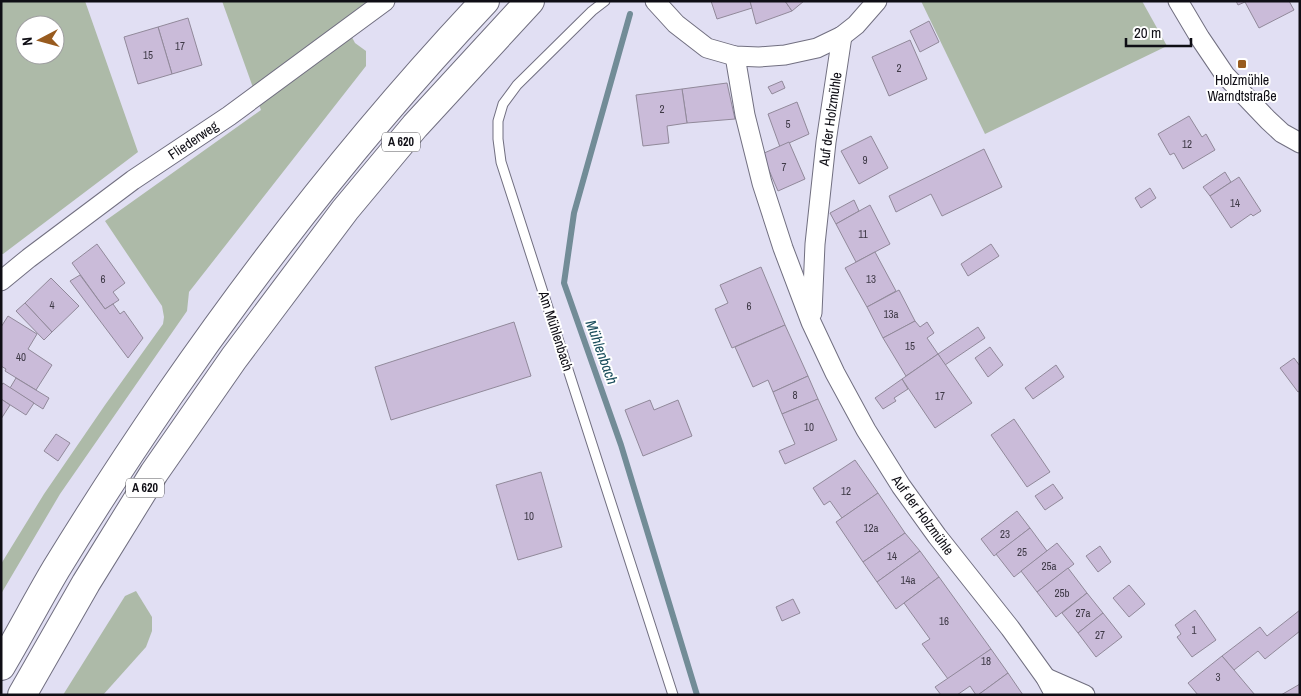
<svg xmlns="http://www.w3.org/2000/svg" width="1301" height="696" font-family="'Archivo Narrow',sans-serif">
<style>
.green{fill:#adbaa8;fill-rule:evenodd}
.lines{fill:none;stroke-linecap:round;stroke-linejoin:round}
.stream{stroke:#728c97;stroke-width:6}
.building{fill:#cabbd9;stroke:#91899a}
.lane-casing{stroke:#716f80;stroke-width:11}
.street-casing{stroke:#716f80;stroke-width:21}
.highway-casing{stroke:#716f80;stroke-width:30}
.lane{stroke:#fff;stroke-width:9}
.street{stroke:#fff;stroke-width:19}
.highway{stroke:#fff;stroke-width:28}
.poi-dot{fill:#985b1f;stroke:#fff;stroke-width:2}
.labels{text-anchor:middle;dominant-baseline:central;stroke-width:4;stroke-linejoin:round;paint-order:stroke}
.number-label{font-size:11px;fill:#3e3946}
.shield{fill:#fff;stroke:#57565b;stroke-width:1}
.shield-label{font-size:12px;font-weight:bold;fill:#0f0e15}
.poi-label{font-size:14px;fill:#0f0e15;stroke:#fff}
.street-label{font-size:14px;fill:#0f0e15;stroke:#fff}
.water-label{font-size:15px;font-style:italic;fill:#194d5c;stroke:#fff}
</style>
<rect width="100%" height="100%" fill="#e1dff3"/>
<g class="green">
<path d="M1 1H85L138 152 3 254H1ZM25 25H55V55H25Z"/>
<path d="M222 1H371L345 24 355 43 366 51V66L189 292 187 311 60 494 1 594V564L44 494 105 405 163 324 164 317 162 306 105 221 261 110Z"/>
<path d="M921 1H1142L1167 46 985 134Z"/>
<path d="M136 591 152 617V631L146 647 103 695H63L125 596Z"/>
</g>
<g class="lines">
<path class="stream" d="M630 14 574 213 564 283 621 445 697 695"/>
</g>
<g class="building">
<path d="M711 1H750L752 8 717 19Z"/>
<path d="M750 1H785L792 11 756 24Z"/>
<path d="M785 1H804L792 11Z"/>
<path d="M1236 1H1289L1294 10 1259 28 1245 2 1238 5Z"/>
<path d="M188 18 202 65 172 74 158 27Z"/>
<path d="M929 21 939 42 920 52 910 31Z"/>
<path d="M158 27 172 74 138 84 124 37Z"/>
<path d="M910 40 927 79 889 96 872 57Z"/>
<path d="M782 81 785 88 772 94 768 87Z"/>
<path d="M727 83 735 119 687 123 682 89Z"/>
<path d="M682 89 687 123 667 126 669 143 643 146 636 95Z"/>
<path d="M797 102 809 134 780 147 768 114Z"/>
<path d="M1189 116 1202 137 1206 134 1215 150 1183 169 1174 153 1170 155 1158 134Z"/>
<path d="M871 136 888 168 859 184 841 151Z"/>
<path d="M789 142 805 179 778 191 762 154Z"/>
<path d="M984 149 1002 187 942 216 931 194 896 212 889 196Z"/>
<path d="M1225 172 1231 182 1210 196 1203 187Z"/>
<path d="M1239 177 1261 211 1253 216 1251 214 1231 228 1210 196Z"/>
<path d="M1150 188 1156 198 1141 208 1135 198Z"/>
<path d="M854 200 859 211 836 224 830 213Z"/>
<path d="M870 205 890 244 856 262 836 224Z"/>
<path d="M97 244 125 283 113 292 119 300 105 309 72 263Z"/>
<path d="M991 244 999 256 968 276 961 264Z"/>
<path d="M875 252 896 291 867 307 845 268Z"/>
<path d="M761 267 785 325 732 348 715 309 728 303 720 285Z"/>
<path d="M80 275 105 309 113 304 120 314 124 311 143 338 128 358 70 281Z"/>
<path d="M51 278 79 306 52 332 25 303Z"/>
<path d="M899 290 915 321 883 338 867 307Z"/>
<path d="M25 303 52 332 44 340 16 311Z"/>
<path d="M8 316 37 334 28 349 52 365 36 390 5 371 6 369 1 366V327Z"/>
<path d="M915 321 920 327 927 322 934 333 927 338 938 354 906 376 883 338Z"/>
<path d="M514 322 531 376 391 420 375 367Z"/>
<path d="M785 325 808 376 773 392 768 380 753 387 735 347Z"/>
<path d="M978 327 985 338 945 365 938 354Z"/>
<path d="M990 347 1003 365 988 377 975 358Z"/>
<path d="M938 354 972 403 935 428 902 379Z"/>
<path d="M1294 358 1300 366V391L1298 392 1280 368Z"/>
<path d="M1056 365 1064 377 1033 399 1025 388Z"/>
<path d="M808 376 818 399 782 414 773 392Z"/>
<path d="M16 378 49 398 43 409 10 388Z"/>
<path d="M902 379 908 389 894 398 896 401 883 409 875 398Z"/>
<path d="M3 383 34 403 26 415 1 399V386Z"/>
<path d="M1 399 10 405 1 419Z"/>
<path d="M818 399 837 440 785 464 779 451 795 444 782 414Z"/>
<path d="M650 400 654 410 678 400 692 436 643 456 625 410Z"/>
<path d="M1014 419 1050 472 1027 487 991 435Z"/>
<path d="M56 434 70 443 58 461 44 451Z"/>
<path d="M855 460 878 493 842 518 830 501 824 505 813 488Z"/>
<path d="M541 472 562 547 518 560 496 485Z"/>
<path d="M1053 484 1063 498 1045 510 1035 496Z"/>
<path d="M878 493 905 533 863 562 836 522Z"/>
<path d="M1017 511 1030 528 994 556 981 539Z"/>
<path d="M1030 528 1047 551 1014 577 996 554Z"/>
<path d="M905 533 920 551 877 582 863 562Z"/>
<path d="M1057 543 1074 564 1037 592 1021 571Z"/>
<path d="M1100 546 1111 562 1098 572 1086 556Z"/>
<path d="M920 551 939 577 896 609 877 582Z"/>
<path d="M1068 568 1087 593 1056 617 1037 592Z"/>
<path d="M939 577 991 649 948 679 922 644 930 639 904 603Z"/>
<path d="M1129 585 1145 604 1129 617 1113 598Z"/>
<path d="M1087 593 1103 613 1078 633 1062 613Z"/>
<path d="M793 599 800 613 782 621 776 607Z"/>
<path d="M1195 610 1216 640 1192 657 1177 637 1181 634 1175 625Z"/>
<path d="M1300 610V631L1265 659 1258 651 1234 670 1222 656 1260 627 1267 636Z"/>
<path d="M1103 613 1122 637 1096 657 1078 633Z"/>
<path d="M991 649 1008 673 978 695H976L970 686 957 695H941L935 687Z"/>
<path d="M1222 656 1234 670 1255 695H1198L1188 683Z"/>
<path d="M1008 673 1023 695H978Z"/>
<path d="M1300 684V695H1281Z"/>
</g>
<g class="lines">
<g class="lane-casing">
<path id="lane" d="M605 1 592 11 517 85 503 104 498 121V139L501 162 673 695"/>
</g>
<g class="street-casing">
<g id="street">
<path d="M655 1 676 24 707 48 735 56 759 57 785 55 817 48 842 36 856 25 877 1"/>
<path d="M1178 1 1200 38 1225 75 1268 120 1282 133 1300 143"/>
<path d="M735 56 745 115 762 183 783 248 811 322 835 373 866 430 901 486 937 536 1010 628 1046 678 1055 695"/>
<path d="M1 281 29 258 133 180 229 116 385 1"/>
<path d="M812 313 815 244 826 142 842 36"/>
<path d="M1046 678 1085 695"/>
</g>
</g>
<g class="highway-casing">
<g id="highway">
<path d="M1 666C20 634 37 601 56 569 92 510 130 452 169 395 265 256 369 124 485 1"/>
<path d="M22 695 86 583 154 473 234 358 345 210 415 126 530 1"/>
</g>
</g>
<use href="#lane" class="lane"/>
<use href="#street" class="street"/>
<use href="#highway" class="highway"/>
</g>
<rect class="poi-dot" x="1237" y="59" width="10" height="10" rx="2.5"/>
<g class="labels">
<g class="number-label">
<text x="180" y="46">17</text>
<text x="148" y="55">15</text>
<text x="899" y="68">2</text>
<text x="662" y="109">2</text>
<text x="788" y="124">5</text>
<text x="1187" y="144">12</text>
<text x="865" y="160">9</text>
<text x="784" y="167">7</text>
<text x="1235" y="203">14</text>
<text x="863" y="234">11</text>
<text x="103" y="279">6</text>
<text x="871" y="279">13</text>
<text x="52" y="305">4</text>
<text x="749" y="306">6</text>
<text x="891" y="314">13a</text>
<text x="910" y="346">15</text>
<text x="21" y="357">40</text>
<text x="795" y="395">8</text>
<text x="940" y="396">17</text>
<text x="809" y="427">10</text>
<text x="846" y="491">12</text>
<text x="529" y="516">10</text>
<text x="871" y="528">12a</text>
<text x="1005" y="534">23</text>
<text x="1022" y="552">25</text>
<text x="892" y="556">14</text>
<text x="1049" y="566">25a</text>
<text x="908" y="580">14a</text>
<text x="1062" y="593">25b</text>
<text x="1083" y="613">27a</text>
<text x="944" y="621">16</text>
<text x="1194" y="630">1</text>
<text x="1100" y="635">27</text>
<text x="986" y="661">18</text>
<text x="1218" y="677">3</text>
</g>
<g class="shield">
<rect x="382" y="132.5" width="38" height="19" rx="4"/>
<rect x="126" y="478.5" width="38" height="19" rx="4"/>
</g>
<g class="shield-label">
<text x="401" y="142">A 620</text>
<text x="145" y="488">A 620</text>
</g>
<g class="poi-label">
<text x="1242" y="80">Holzmühle<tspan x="1242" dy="16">Warndtstraße</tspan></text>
</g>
<g class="street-label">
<text transform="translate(830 119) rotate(-82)">Auf der Holzmühle</text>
<text transform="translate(193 140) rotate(-34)">Fliederweg</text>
<text transform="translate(556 331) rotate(72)">Am Mühlenbach</text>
<text transform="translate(923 515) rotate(54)">Auf der Holzmühle</text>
</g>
<g class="water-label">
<text transform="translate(602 352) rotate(70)">Mühlenbach</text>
</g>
</g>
<rect width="1301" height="696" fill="none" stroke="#0f0e15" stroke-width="5"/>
<g transform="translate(40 40) rotate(264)"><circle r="24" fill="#ffffff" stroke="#9f9fa1"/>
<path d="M0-4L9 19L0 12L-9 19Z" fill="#985b1f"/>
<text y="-8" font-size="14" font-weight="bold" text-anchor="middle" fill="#0f0e15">N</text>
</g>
<path d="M1126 38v8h65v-8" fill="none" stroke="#0f0e15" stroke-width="2.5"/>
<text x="1134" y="38" font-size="15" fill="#0f0e15" stroke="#ffffff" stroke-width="4" paint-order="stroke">20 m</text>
</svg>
